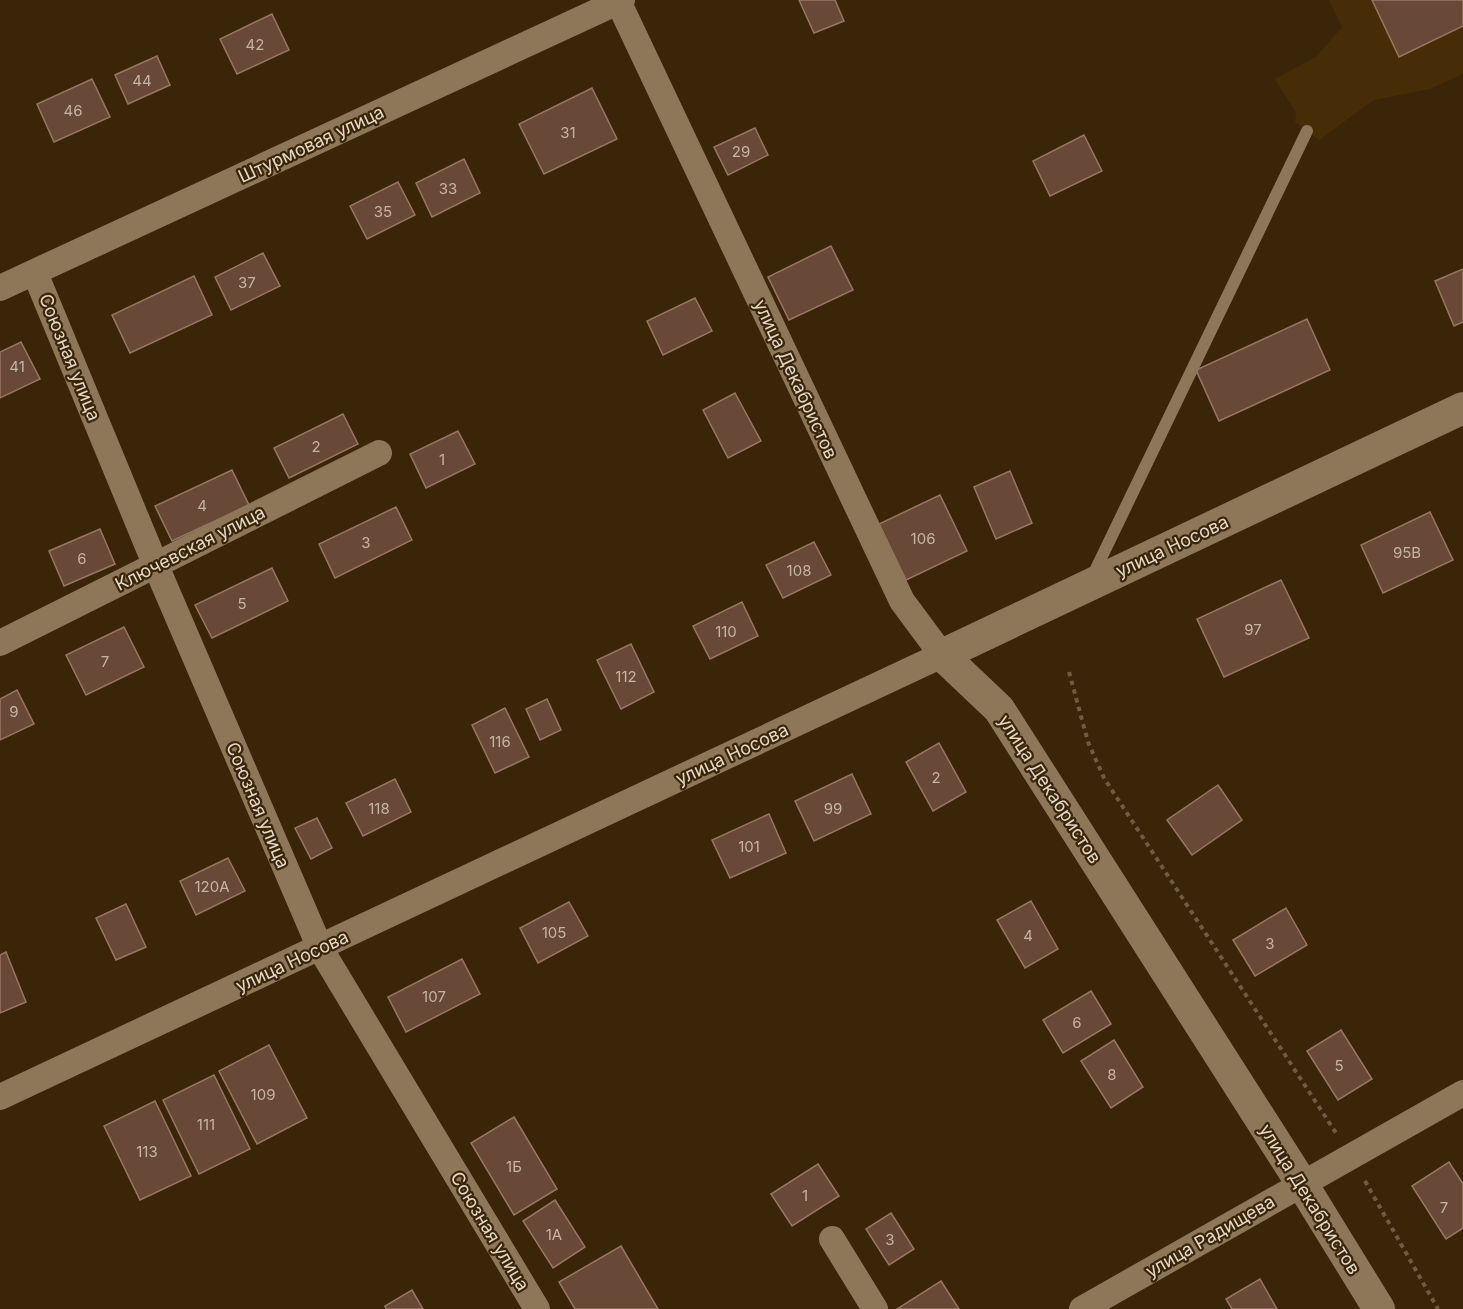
<svg xmlns="http://www.w3.org/2000/svg" width="1463" height="1309" font-family="Inter,sans-serif">
<style>
.built{fill:#462d08}
.building{fill:#684937;stroke:#987663;stroke-width:1.5}
.lines{fill:none;stroke-linecap:round;stroke-linejoin:round}
.path{stroke:#6e5b43;stroke-width:4;stroke-dasharray:4.5 4.5;stroke-linecap:butt}
.service{stroke:#8e7659;stroke-width:12}
.minor{stroke:#8e7659;stroke-width:26}
.tertiary{stroke:#8e7659;stroke-width:32}
.labels{text-anchor:middle;dominant-baseline:central;stroke-width:4.5;stroke-linejoin:round;paint-order:stroke}
.number-label{font-size:15px;fill:#c6b4a4}
.street-label{font-size:18px;fill:#e5d8c8;stroke:#3a2509}
</style>
<rect width="100%" height="100%" fill="#3a2509"/>
<path class="built" d="M1329 0H1463V74L1430 89 1374 100 1319 140 1295 122 1296 113 1275 79 1317 56 1342 27Z"/>
<g class="building">
<path d="M799 0H835L844 21 814 33Z"/>
<path d="M1372 0H1463V26L1399 57Z"/>
<path d="M272 14 289 50 237 74 220 39Z"/>
<path d="M157 56 170 85 128 104 115 75Z"/>
<path d="M92 79 110 117 54 142 37 104Z"/>
<path d="M592 88 617 139 544 174 519 124Z"/>
<path d="M755 128 768 155 728 175 714 147Z"/>
<path d="M1084 135 1102 171 1050 196 1033 161Z"/>
<path d="M464 159 480 193 432 217 416 183Z"/>
<path d="M398 182 415 215 367 239 350 206Z"/>
<path d="M831 246 853 290 789 320 768 277Z"/>
<path d="M263 253 280 286 231 310 215 277Z"/>
<path d="M1463 269V322L1454 326 1435 281Z"/>
<path d="M194 276 212 315 130 353 112 315Z"/>
<path d="M695 298 712 331 663 355 647 321Z"/>
<path d="M1307 319 1330 370 1219 421 1196 370Z"/>
<path d="M21 342 40 379 0 398V352Z"/>
<path d="M735 393 761 441 728 458 703 410Z"/>
<path d="M343 414 358 444 289 478 274 448Z"/>
<path d="M458 431 475 464 426 488 410 454Z"/>
<path d="M232 470 249 505 172 541 155 506Z"/>
<path d="M1010 471 1032 523 996 539 974 487Z"/>
<path d="M940 495 967 551 906 580 879 524Z"/>
<path d="M396 507 412 540 335 578 319 544Z"/>
<path d="M1430 512 1453 560 1383 593 1361 545Z"/>
<path d="M100 529 115 564 64 586 49 551Z"/>
<path d="M814 542 831 575 783 598 766 565Z"/>
<path d="M272 568 288 601 212 638 195 605Z"/>
<path d="M1281 580 1309 638 1224 677 1197 619Z"/>
<path d="M742 602 758 636 710 659 693 626Z"/>
<path d="M124 627 144 667 86 695 66 655Z"/>
<path d="M631 644 654 692 621 709 597 660Z"/>
<path d="M17 690 34 724 0 740V699Z"/>
<path d="M547 699 561 730 540 740 526 709Z"/>
<path d="M505 708 529 757 495 773 472 725Z"/>
<path d="M939 743 966 792 933 811 906 762Z"/>
<path d="M852 774 871 814 814 841 795 801Z"/>
<path d="M395 779 411 812 363 836 346 803Z"/>
<path d="M1218 785 1242 820 1192 855 1167 820Z"/>
<path d="M769 814 786 853 730 878 712 840Z"/>
<path d="M317 818 332 848 311 859 295 828Z"/>
<path d="M228 858 245 891 196 915 180 881Z"/>
<path d="M1031 901 1058 949 1025 968 997 920Z"/>
<path d="M569 902 588 936 538 963 520 928Z"/>
<path d="M126 904 146 947 116 960 96 918Z"/>
<path d="M1286 908 1307 945 1255 976 1233 940Z"/>
<path d="M6 952 26 1002 0 1013V955Z"/>
<path d="M462 959 480 994 406 1032 388 997Z"/>
<path d="M1091 991 1111 1024 1063 1053 1043 1020Z"/>
<path d="M1341 1030 1372 1079 1338 1100 1307 1051Z"/>
<path d="M1114 1040 1143 1087 1111 1108 1081 1061Z"/>
<path d="M269 1045 307 1118 257 1144 219 1071Z"/>
<path d="M214 1075 250 1149 199 1174 163 1100Z"/>
<path d="M155 1101 191 1176 140 1200 104 1126Z"/>
<path d="M514 1117 557 1189 514 1215 471 1143Z"/>
<path d="M1449 1162 1463 1184V1228L1446 1239 1412 1186Z"/>
<path d="M818 1164 839 1196 792 1226 771 1194Z"/>
<path d="M555 1200 585 1247 553 1268 523 1221Z"/>
<path d="M891 1213 914 1249 889 1265 866 1229Z"/>
<path d="M621 1246 658 1309H575L559 1282Z"/>
<path d="M1260 1279 1277 1309H1232L1226 1299Z"/>
<path d="M941 1281 959 1309H897Z"/>
<path d="M412 1290 423 1309H386L385 1306Z"/>
</g>
<g class="lines">
<g class="path">
<path d="M1069 672 1088 742 1104 778 1336 1133"/>
<path d="M1365 1181 1438 1309"/>
</g>
<path class="service" d="M1092 577 1307 131"/>
<g class="minor">
<path d="M35 273 156 566 320 948 537 1309"/>
<path d="M0 288 622 0"/>
<path d="M0 643 379 453"/>
<path d="M0 1097 942 655 902 601 618 1"/>
<path d="M832 1239 875 1309"/>
<path d="M1082 1309 1463 1093"/>
</g>
<path class="tertiary" d="M1379 1309 1302 1184 999 709 942 655 1463 408"/>
</g>
<g class="labels">
<g class="number-label">
<text x="255" y="44">42</text>
<text x="142" y="80">44</text>
<text x="73" y="110">46</text>
<text x="568" y="132">31</text>
<text x="741" y="151">29</text>
<text x="448" y="188">33</text>
<text x="383" y="211">35</text>
<text x="247" y="282">37</text>
<text x="17" y="366">41</text>
<text x="316" y="446">2</text>
<text x="442" y="459">1</text>
<text x="202" y="505">4</text>
<text x="923" y="538">106</text>
<text x="366" y="542">3</text>
<text x="1407" y="552">95В</text>
<text x="82" y="558">6</text>
<text x="799" y="570">108</text>
<text x="242" y="603">5</text>
<text x="1253" y="629">97</text>
<text x="726" y="631">110</text>
<text x="105" y="661">7</text>
<text x="626" y="676">112</text>
<text x="14" y="711">9</text>
<text x="500" y="741">116</text>
<text x="936" y="777">2</text>
<text x="379" y="808">118</text>
<text x="833" y="808">99</text>
<text x="749" y="846">101</text>
<text x="212" y="886">120А</text>
<text x="554" y="932">105</text>
<text x="1028" y="935">4</text>
<text x="1270" y="943">3</text>
<text x="434" y="996">107</text>
<text x="1077" y="1022">6</text>
<text x="1339" y="1065">5</text>
<text x="1112" y="1074">8</text>
<text x="263" y="1094">109</text>
<text x="206" y="1124">111</text>
<text x="147" y="1151">113</text>
<text x="514" y="1166">1Б</text>
<text x="805" y="1195">1</text>
<text x="1444" y="1207">7</text>
<text x="554" y="1234">1А</text>
<text x="890" y="1239">3</text>
</g>
<g class="street-label">
<text transform="translate(311 144) rotate(-25)">Штурмовая улица</text>
<text transform="translate(70 357) rotate(68)">Союзная улица</text>
<text transform="translate(796 379) rotate(65)">улица Декабристов</text>
<text transform="translate(1172 546) rotate(-25)">улица Носова</text>
<text transform="translate(190 548) rotate(-27)">Ключевская улица</text>
<text transform="translate(732 754) rotate(-25)">улица Носова</text>
<text transform="translate(1050 789) rotate(57)">улица Декабристов</text>
<text transform="translate(258 805) rotate(67)">Союзная улица</text>
<text transform="translate(292 961) rotate(-25)">улица Носова</text>
<text transform="translate(1310 1199) rotate(58)">улица Декабристов</text>
<text transform="translate(490 1231) rotate(59)">Союзная улица</text>
<text transform="translate(1210 1236) rotate(-30)">улица Радищева</text>
</g>
</g>
</svg>
